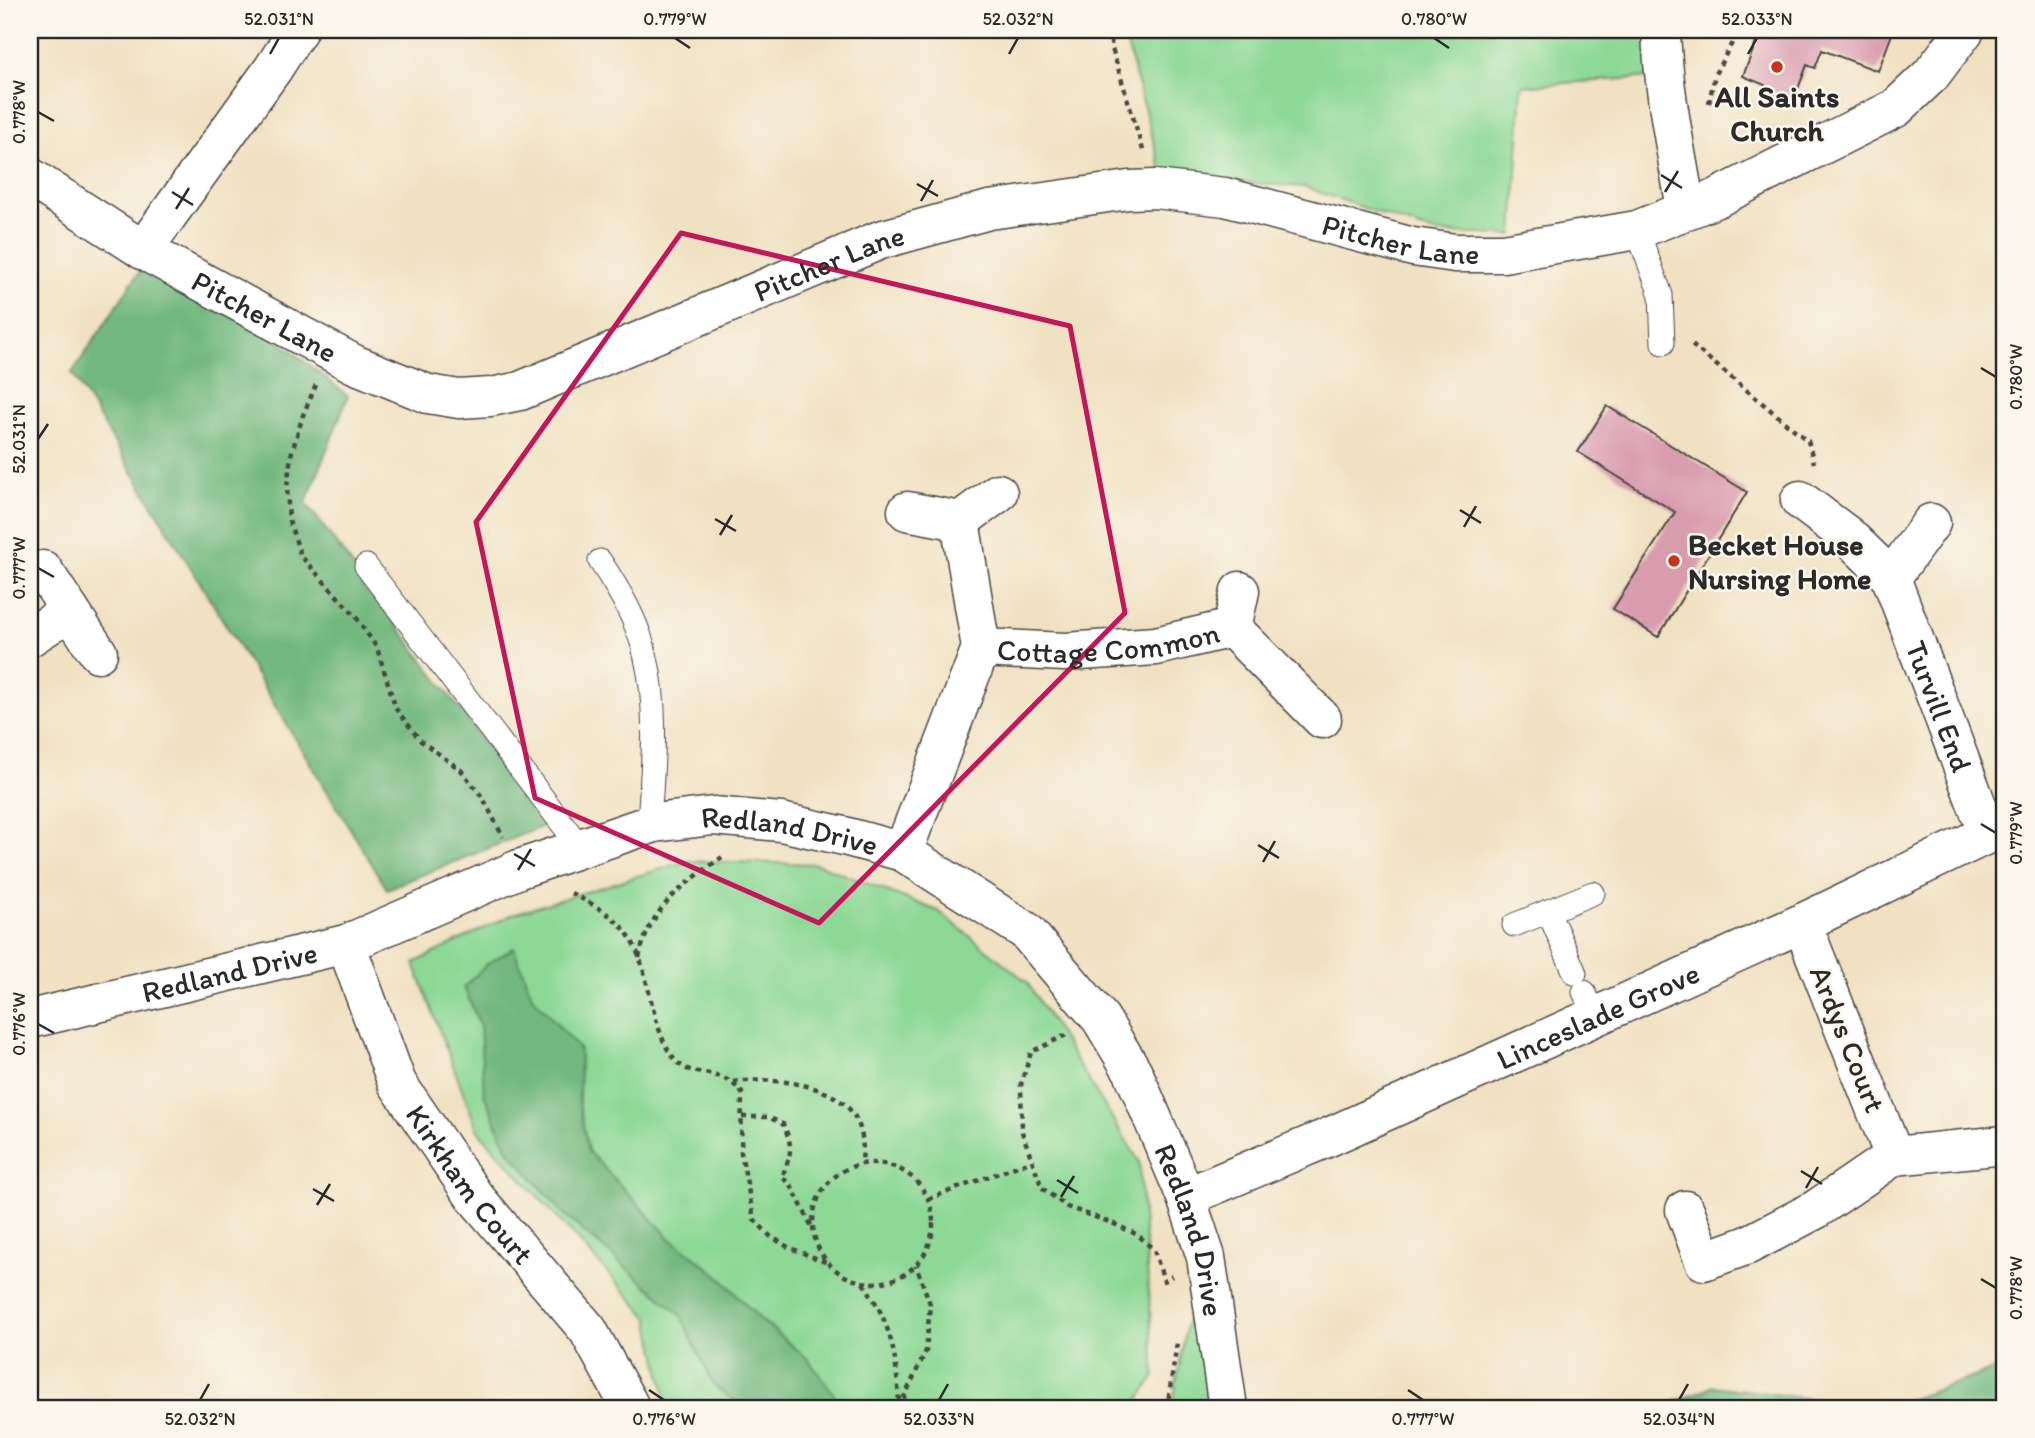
<svg xmlns="http://www.w3.org/2000/svg" width="2035" height="1438" font-family="Itim,sans-serif">
<style>
.green{fill:#8dd895;stroke:#5c8260;stroke-width:2}
.forest{fill:#72b87e;stroke:#4e7254;stroke-width:2}
.building{fill:#d99caf}
.lines{fill:none;stroke-linecap:round;stroke-linejoin:round}
.service-casing{stroke:#494642;stroke-width:25}
.minor-casing{stroke:#494642;stroke-width:41}
.path{stroke:#494642;stroke-width:4.5;stroke-dasharray:5 5;stroke-linecap:butt}
.service{stroke:#fff;stroke-width:23}
.minor{stroke:#fff;stroke-width:38}
.marked{fill:none;stroke:#c2185b;stroke-width:5;stroke-linejoin:round}
.ticks{fill:none;stroke:#2b2b2b;stroke-width:2.5}
.poi-dot{fill:#c8321e;stroke:#fbf7ec;stroke-width:2.5}
.labels{text-anchor:middle;dominant-baseline:central;stroke-width:5;stroke-linejoin:round;paint-order:stroke}
.poi-label{font-size:30px;font-weight:bold;fill:#2b2b2b;stroke:#fbf7ec}
.street-label{font-size:30px;fill:#2b2b2b;stroke:#fbf7ec}
.neatline{fill:none;stroke:#2b2b2b;stroke-width:2.5}
.ticks-label{font-size:18px;text-anchor:middle;fill:#2b2b2b}
</style>
<rect width="100%" height="100%" fill="#fbf7ec"/>
<filter id="ink" filterUnits="userSpaceOnUse"><feTurbulence type="fractalNoise" baseFrequency=".0143" numOctaves="2"/><feDisplacementMap in="SourceGraphic" scale="14" xChannelSelector="R" yChannelSelector="G"/><feConvolveMatrix kernelMatrix="1 2 1 2 8 2 1 2 1" color-interpolation-filters="sRGB"/></filter>
<filter id="wash" filterUnits="userSpaceOnUse"><feTurbulence type="fractalNoise" baseFrequency=".00686" numOctaves="4" result="noise"/><feDisplacementMap in="SourceGraphic" scale="28" xChannelSelector="R" yChannelSelector="G"/><feGaussianBlur stdDeviation="1.57" result="paint"/><feColorMatrix in="noise" values="0 0 0 0 0 0 0 0 0 0 0 0 0 0 0 0 0 1.4 0 .05"/><feComposite in="paint" operator="in"/></filter>
<g filter="url(#wash)">
<rect width="100%" height="100%" fill="#f0e1c2"/>
<g class="green">
<path d="M1123 30H1489C1542 33 1597 30 1650 30L1653 77 1522 86 1513 235 1435 233 1305 187 1163 176Z"/>
<path d="M687 861 817 864 938 911 1027 982 1139 1161 1155 1376 1133 1408H668L649 1318 478 1131 414 963 513 914Z"/>
<path d="M1195 1276 1202 1296 1208 1408H1172Z"/>
</g>
<g class="forest">
<path d="M147 260 284 345 348 396 306 503 546 825 387 889 72 373Z"/>
<path d="M514 948 532 996 580 1050 579 1102 588 1151 671 1239 717 1274 759 1318 807 1358 842 1405 840 1408H745L714 1386 680 1314 566 1216 508 1150 484 1094 480 1026 464 987 487 964Z"/>
<path d="M2005 1366V1408H1886Z"/>
<path d="M1713 1386 1880 1408H1660Z"/>
</g>
<g id="blocks">
<g class="building">
<path d="M1761 30H1880L1892 34 1878 71 1822 50 1815 68 1807 65 1793 102 1763 91 1765 85 1743 76Z"/>
<path d="M1607 406 1747 492 1658 637 1613 609 1675 512 1578 452Z"/>
</g>
</g>
</g>
<g filter="url(#ink)">
<use href="#blocks" fill-opacity="0" stroke="#494642" stroke-width="2"/>
<g class="lines">
<g class="service-casing">
<g id="service">
<path d="M1637 230 1661 295 1663 343"/>
<path d="M600 561C619 590 639 623 646 658 659 712 652 770 649 825"/>
<path d="M366 566 580 847"/>
<path d="M1548 911 1575 973"/>
<path d="M1514 925 1593 893"/>
<path d="M1584 992 1595 1016"/>
</g>
</g>
<g class="minor-casing">
<g id="minor">
<path d="M1661 30C1663 90 1676 150 1686 209"/>
<path id="s1" d="M30 177 143 250 354 364 428 394 459 399 491 397 520 391 880 240 989 210 1129 190 1155 189 1225 197 1413 247 1455 253H1503L1637 230 1717 198 1896 108 1931 75 1965 30"/>
<path d="M143 250 273 69 298 30"/>
<path id="s2" d="M1800 500 1848 536 1891 578 1988 834"/>
<path d="M907 511 960 521 998 493"/>
<path d="M43 570 98 653"/>
<path d="M1891 578 1931 523"/>
<path d="M1232 628 1240 591"/>
<path d="M30 637 70 611"/>
<path id="s3" d="M981 648 1065 652 1156 646 1232 628 1322 719"/>
<path d="M903 852 981 648 960 521"/>
<path id="s4" d="M346 944 397 1083 474 1196 588 1330 629 1405"/>
<path id="s5" d="M30 1019 346 944 519 869 654 823 713 816 781 822 844 836 903 852 1026 931 1101 1019 1133 1072 1186 1197 1206 1257 1228 1408"/>
<path d="M1894 1156 2005 1145"/>
<path id="s6" d="M1186 1197 1329 1137 1802 923 2005 826"/>
<path d="M1685 1210 1704 1261 1748 1245 1815 1210 1894 1156 1802 923"/>
</g>
</g>
<g class="path">
<path d="M1112 30 1111 45 1143 150"/>
<path d="M1709 103 1715 74 1739 30"/>
<path d="M1692 345 1808 441 1814 463"/>
<path d="M316 385 303 415 291 455 287 487 289 521 301 556 356 617 377 648 396 709 421 741 461 770 483 798 503 837"/>
<path d="M571 893C586 901 603 909 616 921 643 944 646 987 656 1019 660 1033 666 1051 677 1062 695 1080 720 1065 742 1093L741 1153 754 1219 770 1236 788 1247 828 1263"/>
<path d="M639 958C650 906 683 886 722 857"/>
<path d="M1066 1035 1031 1052 1021 1085 1022 1132 1042 1188 1067 1207 1112 1223 1138 1235 1154 1250 1164 1281 1172 1276"/>
<path d="M734 1082C770 1077 840 1082 857 1121 864 1135 863 1148 862 1164"/>
<path d="M742 1117H768L783 1124C794 1148 791 1153 782 1177L791 1185 812 1227"/>
<circle cx="873" cy="1223" r="60"/>
<path d="M928 1199 1031 1161"/>
<path d="M863 1283C892 1323 897 1358 899 1406"/>
<path d="M899 1408 926 1351 930 1304 916 1265"/>
<path d="M1167 1408 1177 1343"/>
</g>
<use href="#service" class="service"/>
<use href="#minor" class="minor"/>
</g>
</g>
<path class="marked" d="M681 233 1070 326 1125 613 819 923 535 798 476 522Z"/>
<path class="ticks" d="M675 38 690 48M1434 38 1449 48M270 54 279 38M1009 54 1018 38M1748 54 1757 38M38 112 54 121M1661 175 1682 188M917 184 938 196M172 192 193 205M1665 192 1678 171M921 201 933 180M176 209 189 188M1981 368 1996 377M38 439 48 424M1460 510 1481 523M715 519 736 531M1464 527 1476 506M720 535 732 515M38 568 54 577M1981 824 1996 833M1258 845 1279 858M514 854 535 866M1263 862 1275 841M518 870 531 849M38 1024 54 1033M1801 1171 1822 1184M1057 1180 1078 1193M1806 1188 1818 1167M313 1189 334 1201M1061 1197 1074 1176M317 1205 330 1184M1981 1279 1996 1288M649 1390 664 1400M1408 1390 1423 1400M200 1400 209 1384M939 1400 948 1384M1679 1400 1688 1384"/>
<g class="poi-dot">
<circle cx="1777" cy="67" r="7"/>
<circle cx="1674" cy="561" r="7"/>
</g>
<g class="labels">
<g class="poi-label">
<text x="1777" y="96">All Saints<tspan x="1777" dy="34">Church</tspan></text>
<text x="1688" y="544" text-anchor="start">Becket House<tspan x="1688" dy="34">Nursing Home</tspan></text>
</g>
<g class="street-label">
<text stroke="none"><textPath href="#s1" startOffset="1470">Pitcher Lane</textPath></text>
<text stroke="none"><textPath href="#s1" startOffset="882">Pitcher Lane</textPath></text>
<text stroke="none"><textPath href="#s1" startOffset="273">Pitcher Lane</textPath></text>
<text stroke="none"><textPath href="#s3" startOffset="128">Cottage Common</textPath></text>
<text stroke="none"><textPath href="#s2" startOffset="257">Turvill End</textPath></text>
<text stroke="none"><textPath href="#s5" startOffset="793">Redland Drive</textPath></text>
<text stroke="none"><textPath href="#s5" startOffset="205">Redland Drive</textPath></text>
<text stroke="none"><textPath href="#s6" startOffset="450">Linceslade Grove</textPath></text>
<text transform="translate(1848 1039) rotate(68)">Ardys Court</text>
<text stroke="none"><textPath href="#s4" startOffset="273">Kirkham Court</textPath></text>
<text stroke="none"><textPath href="#s5" startOffset="1402">Redland Drive</textPath></text>
</g>
</g>
<rect width="2035" height="1438" fill="none" stroke="#fbf7ec" stroke-width="77"/>
<rect x="38" y="38" width="1958" height="1362" class="neatline"/>
<g class="ticks-label">
<text x="279" y="25">52.031°N</text>
<text x="675" y="25">0.779°W</text>
<text x="1018" y="25">52.032°N</text>
<text x="1434" y="25">0.780°W</text>
<text x="1757" y="25">52.033°N</text>
<text transform="translate(19 112) rotate(-90)" y="6">0.778°W</text>
<text transform="translate(2016 377) rotate(-90)" y="6">0.780°W</text>
<text transform="translate(19 439) rotate(-90)" y="6">52.031°N</text>
<text transform="translate(19 568) rotate(-90)" y="6">0.777°W</text>
<text transform="translate(2016 833) rotate(-90)" y="6">0.779°W</text>
<text transform="translate(19 1024) rotate(-90)" y="6">0.776°W</text>
<text transform="translate(2016 1288) rotate(-90)" y="6">0.778°W</text>
<text x="200" y="1425">52.032°N</text>
<text x="664" y="1425">0.776°W</text>
<text x="939" y="1425">52.033°N</text>
<text x="1423" y="1425">0.777°W</text>
<text x="1679" y="1425">52.034°N</text>
</g>
</svg>
